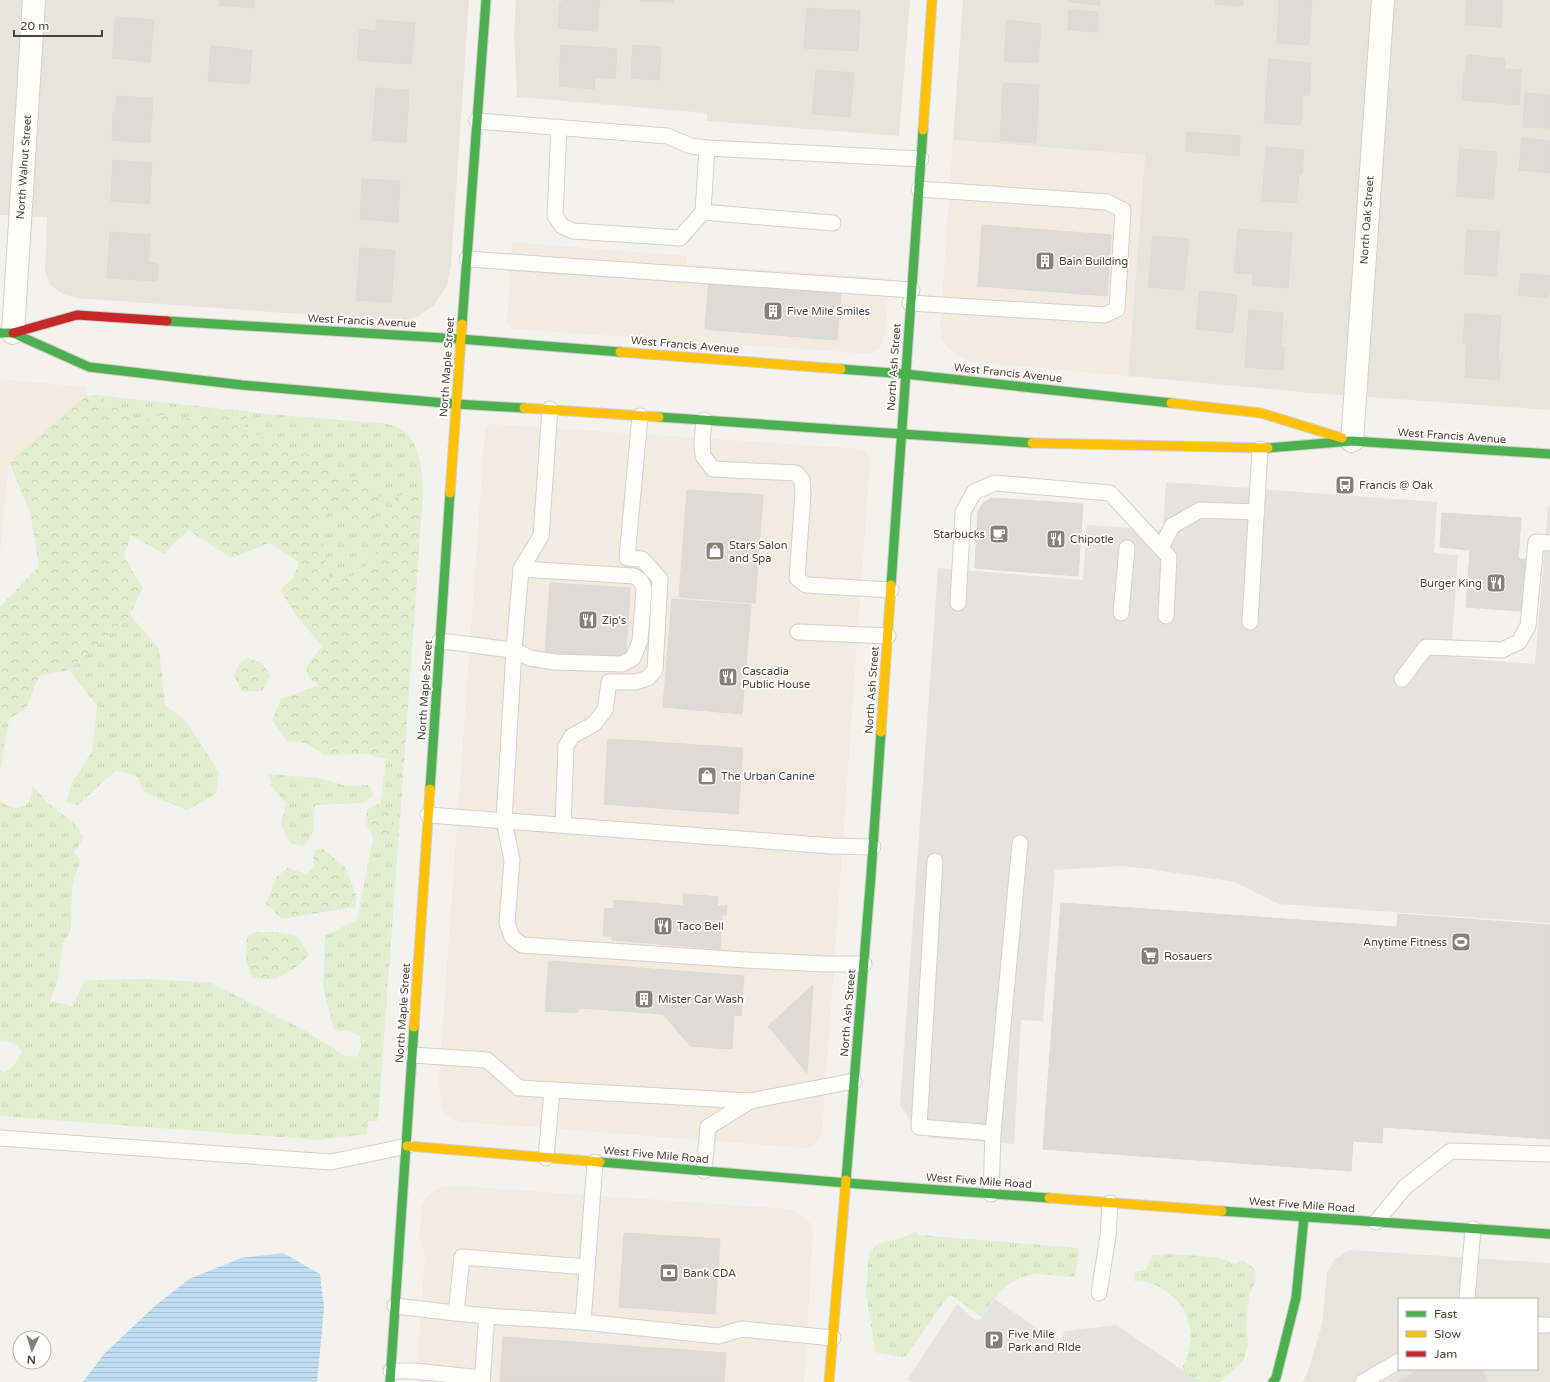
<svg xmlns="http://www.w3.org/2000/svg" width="1550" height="1382" font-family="'Varela Round',sans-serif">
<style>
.residential{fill:#e7e4dc;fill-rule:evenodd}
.commercial{fill:#f3ebdf}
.grass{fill:url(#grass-tufts)}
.forest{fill:url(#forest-crowns)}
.parking{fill:#e6e3df}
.water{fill:url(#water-rules)}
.building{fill:#dedbd6;stroke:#dcd9d4}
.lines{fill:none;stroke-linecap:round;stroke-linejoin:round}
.lane-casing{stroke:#d2d0cb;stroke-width:17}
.street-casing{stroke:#d2d0cb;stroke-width:24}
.fast-casing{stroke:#d3cfc5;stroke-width:11}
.slow-casing{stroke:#d3cfc5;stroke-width:11}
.jam-casing{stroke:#d3cfc5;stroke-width:11}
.lane{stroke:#fdfdfc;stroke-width:15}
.street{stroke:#fdfdfc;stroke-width:22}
.fast{stroke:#4caf50;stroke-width:9}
.slow{stroke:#ffc107;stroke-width:9}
.jam{stroke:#c62828;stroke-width:9}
.labels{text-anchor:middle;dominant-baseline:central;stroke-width:3.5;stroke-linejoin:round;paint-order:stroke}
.street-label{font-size:11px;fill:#4b4439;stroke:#fff}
.poi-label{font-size:11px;fill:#4b4439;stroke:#fff;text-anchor:start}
</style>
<defs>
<pattern id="grass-tufts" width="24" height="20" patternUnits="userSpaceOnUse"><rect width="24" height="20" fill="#e1eecf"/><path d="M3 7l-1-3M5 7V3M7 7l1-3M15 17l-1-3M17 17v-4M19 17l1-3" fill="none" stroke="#c3cdb2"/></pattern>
<pattern id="forest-crowns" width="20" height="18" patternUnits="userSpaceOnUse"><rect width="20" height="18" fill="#e1eecf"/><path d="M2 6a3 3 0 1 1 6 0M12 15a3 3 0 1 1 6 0" fill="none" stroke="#c3cdb2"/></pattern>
<pattern id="water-rules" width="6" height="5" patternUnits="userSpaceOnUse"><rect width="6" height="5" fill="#c0ddf1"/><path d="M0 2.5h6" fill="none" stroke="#a6bfcf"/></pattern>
</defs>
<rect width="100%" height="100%" fill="#f4f2ee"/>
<g class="residential">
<path d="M0 0H469L451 265 447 286 434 305 418 317 399 321 75 298 61 293 50 285 45 272 47 217 0 215Z"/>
<path d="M516 0H910L899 136 707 121V113L517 97 514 35Z"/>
<path d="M963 0H1550V410L1313 393 1128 376 1145 155 953 140Z"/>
<path d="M1350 1250 1550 1263V1382H1303L1308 1371 1322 1325 1327 1273 1334 1260ZM1399 1299H1537V1369H1399Z"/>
</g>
<g class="commercial">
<path d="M953 140 1145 155 1128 376 972 362 960 357 949 349 942 338 940 327Z"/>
<path d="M512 242 687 256V264L890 278 885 333 883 342 878 349 869 353H858L513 329 508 326 507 323Z"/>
<path d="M0 379 87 387 86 397 55 422 9 462 0 553Z"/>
<path d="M491 424 864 449 868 454 870 461 822 1133 818 1140 813 1146 804 1148 464 1122 453 1119 444 1112 441 1103 439 1079 485 430 487 426Z"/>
<path d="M458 1186 789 1209 802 1215 810 1223 813 1233 804 1382H416L425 1255 419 1236 422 1207 427 1196 435 1191 443 1187Z"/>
</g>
<g class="grass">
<path d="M97 395 224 409 194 419 162 415 138 421Z"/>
<path d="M244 411 257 413 379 423C384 424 390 424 394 426 422 437 421 468 423 493L408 491 394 499C387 529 380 564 349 577 343 579 336 579 330 580L323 548 321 511 347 515 381 486 342 476 304 454 244 429 247 418Z"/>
<path d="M130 615 159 648 165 705 186 721 219 772 216 794 187 810 144 792 136 775 115 771 78 805 66 802 72 783 92 751 97 706 69 670Z"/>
<path d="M0 719 3 721 9 719 0 773Z"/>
<path d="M386 759 404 763 378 1121H368L367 1134 319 1140 0 1116V1070L4 1073C13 1067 18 1062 22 1051L14 1043 1 1041 0 1042V799C7 809 19 811 29 803L33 786 49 804 74 823 84 837 74 853 81 861 75 874 72 889 71 930 63 943 58 979 50 1001 72 1006 85 980 143 979 209 982 304 1030 345 1056 357 1057 361 1047 360 1036 349 1031 334 1030 323 987 325 936 357 920 373 838 385 842 387 808 380 803 382 793Z"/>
<path d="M269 774 319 778 347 786 370 785 373 796 363 803 315 805 313 833 304 846 290 843 281 825 286 803 272 787Z"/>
<path d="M915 1231 919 1235 1078 1248 1079 1253 1075 1276C1063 1278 1050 1274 1038 1274 1009 1276 997 1295 982 1317L951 1295 947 1298 906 1356 901 1357 875 1352 866 1292 869 1253 877 1244 908 1236Z"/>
<path d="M1168 1254 1217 1257 1235 1264 1243 1260 1255 1269 1256 1279 1249 1296 1246 1324 1248 1346 1243 1361 1220 1382H1199L1181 1370C1200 1335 1190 1300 1153 1284 1147 1282 1140 1281 1134 1281L1135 1272 1146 1270 1152 1255Z"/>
</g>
<g class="forest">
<path d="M92 395H97L138 421 162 415 194 419 224 409 244 411 247 418 244 429 304 454 342 476 381 486 375 516 368 531 347 515 321 512 323 548 330 580C336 579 343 579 349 577 380 564 387 529 394 499L408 491 423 493 404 763 365 754 324 755 307 743 287 741 272 720 281 699 319 685 309 678 306 667 322 646 298 618 280 590 294 577 299 562 269 543 231 558 188 530 164 554 131 535 124 557 143 588 130 615 69 670 39 676 26 709 9 719 3 721 0 719V607L39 566 30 512 9 462 74 406 86 397Z"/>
<path d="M247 658 262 663 270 675 262 691H242L234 675 239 664Z"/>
<path d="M380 803C393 811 393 815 395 830L384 842 373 838 365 821 367 809Z"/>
<path d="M322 848 345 867 357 897 355 907 282 919 266 904 277 876 288 868 306 874 314 867 313 856 315 850Z"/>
<path d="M255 932H276L297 936 309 955 298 966 276 979 252 978 246 960 247 936Z"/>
</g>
<g class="parking">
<path d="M1166 482 1437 502 1434 553 1458 555 1451 657 1535 664 1548 506 1550 507V923L1279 904 1235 882 1150 869 1121 866 1055 870 1043 1021 1021 1020 1014 1144 931 1138 916 1129 900 1105 938 568 1083 580 1087 525 1163 530Z"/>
<path d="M995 1299 1057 1342H1060L1063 1337 1064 1331 1117 1325 1199 1382H912L908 1379 957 1304 974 1319 980 1320Z"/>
</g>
<path class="water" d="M283 1253 320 1274 324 1309 317 1382H83L104 1354 156 1305 189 1279 241 1258Z"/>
<g class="building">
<path d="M220 0H255L254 8 219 5Z"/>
<path d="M562 0H600L597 31 558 28 560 2H562Z"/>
<path d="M640 0H673V2L640 1Z"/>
<path d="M1069 0H1100V5L1069 2Z"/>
<path d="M1216 0H1243V6L1215 4Z"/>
<path d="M1279 0H1312L1309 45 1277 43Z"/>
<path d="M1467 0H1503L1501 27 1465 25Z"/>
<path d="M807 8 860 11 858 51 804 48Z"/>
<path d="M1069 10 1098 12V32L1068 30Z"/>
<path d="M116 17 154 20 150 62 112 58Z"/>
<path d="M376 20 415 23 411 64 357 60 360 29 376 31Z"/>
<path d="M1007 20 1041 24 1038 63 1004 61Z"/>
<path d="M561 45 617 49 615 79 595 77 594 89 559 86Z"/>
<path d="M633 45 661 47 659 80 631 78Z"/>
<path d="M211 46 252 50 249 84 208 81Z"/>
<path d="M1467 55 1505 59 1504 69 1521 70 1519 105 1462 100 1464 73H1466Z"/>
<path d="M1269 59 1311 63 1309 95H1303L1301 125 1264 123Z"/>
<path d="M816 70 854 73 850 117 812 114Z"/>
<path d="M1003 83 1039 85 1036 143 1000 140Z"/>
<path d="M376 88 409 90 406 142 372 140Z"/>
<path d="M1525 93 1550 95V128L1523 127Z"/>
<path d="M117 96 153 98 150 143 112 140 113 112H115Z"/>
<path d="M1187 132 1240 136 1239 156 1186 151Z"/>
<path d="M1522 138 1550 141V173L1519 170Z"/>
<path d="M1266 147 1304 150 1302 174H1299L1296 203 1262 201Z"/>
<path d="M1460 149 1497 152 1493 199 1456 196Z"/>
<path d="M113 160 152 163 149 204 111 201Z"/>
<path d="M362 179 400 181 398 222 360 219Z"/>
<path d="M982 225 1111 235 1107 296 978 286Z"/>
<path d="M1238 229 1292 233 1288 288 1252 285 1253 274 1234 273Z"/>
<path d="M1467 230 1500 232 1496 276 1464 274Z"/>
<path d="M110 232 150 235 148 263 158 264 157 281 107 278Z"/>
<path d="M1153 236 1189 239 1184 290 1148 287Z"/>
<path d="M360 248 395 250 391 302 356 300Z"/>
<path d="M1521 273 1550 276 1548 298 1518 295Z"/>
<path d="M709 281 841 292 837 340 705 329Z"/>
<path d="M1200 291 1237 295 1233 333 1196 329Z"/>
<path d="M1249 310 1283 313 1281 346H1284L1283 370 1245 367Z"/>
<path d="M1465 314 1501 316 1498 361H1501L1499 380 1465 377 1467 344H1463Z"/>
<path d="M687 490 763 495 755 603 679 597Z"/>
<path d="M992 498 1083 504 1078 576 975 568 978 512 983 503Z"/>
<path d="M1442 513 1521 518 1518 559H1527L1523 611 1466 607 1470 550 1440 547Z"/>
<path d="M550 583 630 588 626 657 545 652Z"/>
<path d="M672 599 751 605 742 714 663 707Z"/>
<path d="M608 739 743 748 738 814 604 804Z"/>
<path d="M684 894 718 897 717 906H727L726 915H722L720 949 612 940V936H603L605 908 614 909V900L683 906Z"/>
<path d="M1061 903 1397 927 1398 914 1550 925V1139L1383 1127 1382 1143 1353 1141 1351 1171 1043 1149Z"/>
<path d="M549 961 744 976 741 1016 734 1015 732 1049 690 1046 663 1014 581 1008 576 1013 545 1011Z"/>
<path d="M813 985 807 1073 768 1026Z"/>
<path d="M624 1233 720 1239 715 1314 619 1307Z"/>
<path d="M503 1337 726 1353 724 1382H500Z"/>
<path d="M1421 1369H1481L1488 1382H1397Z"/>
</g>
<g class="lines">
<g class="lane-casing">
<g id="lane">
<path d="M477 121 667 136 691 146 707 148 921 159"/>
<path d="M559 127 555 216 562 226 573 231 680 238 703 212 707 148"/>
<path d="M703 212 833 223"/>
<path d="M467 259 912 290"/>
<path d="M910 303 1105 315 1117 309 1123 210 1107 202 919 189"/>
<path d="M704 420 702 442 703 456 713 469 796 473 802 480 803 495 797 578 806 585 891 590"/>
<path d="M1161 548 1172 526 1200 510 1257 512"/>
<path d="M521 569 634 576 641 581 644 589 640 641 633 658 622 664 555 662 530 658 514 650 504 821 512 860 507 923 512 937 522 945 745 960 824 964H864"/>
<path d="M958 603 963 512 974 492 995 483 1110 493 1169 557 1166 616"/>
<path d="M1121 613 1127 548"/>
<path d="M1250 622 1260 449"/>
<path d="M798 632 888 636"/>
<path d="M440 641C465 643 489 648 514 650L521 569 541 536 550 409"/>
<path d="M1402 679 1426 647 1502 650 1519 642 1528 626 1536 542 1550 543"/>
<path d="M428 815 832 846 873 847"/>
<path d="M563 825 566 746 572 736 594 724 605 710 609 682H636L648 678 655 670 660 579 642 559 627 558 640 416"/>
<path d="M935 861 919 1127 993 1133 1020 843"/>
<path d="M413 1055 487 1060 519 1088 750 1101"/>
<path d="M0 1138 331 1162 407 1146"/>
<path d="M546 1158 552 1090"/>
<path d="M704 1171 708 1127 750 1101 854 1081"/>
<path d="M991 1194 993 1133"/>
<path d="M1376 1222 1405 1187 1451 1151 1550 1154"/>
<path d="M1099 1293 1108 1236 1110 1203"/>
<path d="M1467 1299 1473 1229"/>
<path d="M395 1306 456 1313 462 1257 587 1267"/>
<path d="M456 1313 487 1316"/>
<path d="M583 1322 595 1162"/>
<path d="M1537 1325H1547"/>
<path d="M391 1371H414L482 1378"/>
<path d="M482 1382 487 1316 583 1322 718 1336 742 1329 833 1338"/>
<path d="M1363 1382 1399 1361"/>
</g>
</g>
<g class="street-casing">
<g id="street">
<path d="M13 333 34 0"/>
<path d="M1352 441 1383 0"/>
</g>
</g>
<g class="fast-casing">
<g id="fast">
<path d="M167 321 460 339 620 352"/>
<path d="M462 324 486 0"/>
<path d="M0 333H13L89 367 242 385 456 404 524 408"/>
<path d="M841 369 905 374 1171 403"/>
<path d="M659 417 1032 443"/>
<path d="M1268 448 1352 441 1550 454"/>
<path d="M891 585 923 130"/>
<path d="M430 789 450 493"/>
<path d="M600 1162 846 1183 1049 1198"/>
<path d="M846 1180 871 875 881 732"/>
<path d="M1222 1211 1550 1234"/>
<path d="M390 1382 414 1027"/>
<path d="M1273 1382 1276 1378 1296 1298 1304 1217"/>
</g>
</g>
<g class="slow-casing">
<g id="slow">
<path d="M923 130 932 0"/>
<path d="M620 352 841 369"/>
<path d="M1171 403 1261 413 1342 438"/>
<path d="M524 408 659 417"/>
<path d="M1032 443 1268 448"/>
<path d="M450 493 462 324"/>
<path d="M881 732 891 585"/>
<path d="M414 1027 430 789"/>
<path d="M407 1146 600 1162"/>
<path d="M1049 1198 1222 1211"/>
<path d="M829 1382 846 1180"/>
</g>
</g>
<g class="jam-casing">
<path id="jam" d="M13 333 77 315 167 321"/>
</g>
<use href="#lane" class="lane"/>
<use href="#street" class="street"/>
<use href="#fast" class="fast"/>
<use href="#slow" class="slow"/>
<use href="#jam" class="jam"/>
</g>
<defs>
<g id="building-square" transform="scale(1)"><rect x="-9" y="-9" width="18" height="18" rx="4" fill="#868178" stroke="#fff"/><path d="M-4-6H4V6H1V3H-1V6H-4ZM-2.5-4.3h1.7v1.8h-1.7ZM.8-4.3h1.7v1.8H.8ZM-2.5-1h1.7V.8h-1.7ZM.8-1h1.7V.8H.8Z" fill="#fff"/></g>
<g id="bus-square" transform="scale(1)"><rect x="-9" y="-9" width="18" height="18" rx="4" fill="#868178" stroke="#fff"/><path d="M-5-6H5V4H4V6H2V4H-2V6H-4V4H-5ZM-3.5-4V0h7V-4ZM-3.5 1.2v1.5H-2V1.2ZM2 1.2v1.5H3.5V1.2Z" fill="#fff"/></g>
<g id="cafe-square" transform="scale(1)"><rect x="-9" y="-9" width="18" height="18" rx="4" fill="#868178" stroke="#fff"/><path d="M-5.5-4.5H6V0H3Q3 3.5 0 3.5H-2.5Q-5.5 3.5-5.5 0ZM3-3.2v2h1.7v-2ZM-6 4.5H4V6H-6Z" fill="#fff"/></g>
<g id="restaurant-square" transform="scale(1)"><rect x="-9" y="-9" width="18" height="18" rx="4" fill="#868178" stroke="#fff"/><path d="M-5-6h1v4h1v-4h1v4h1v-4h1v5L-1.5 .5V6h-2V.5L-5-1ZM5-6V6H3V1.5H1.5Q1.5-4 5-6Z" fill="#fff"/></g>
<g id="shop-square" transform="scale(1)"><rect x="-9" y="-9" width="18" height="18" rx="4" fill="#868178" stroke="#fff"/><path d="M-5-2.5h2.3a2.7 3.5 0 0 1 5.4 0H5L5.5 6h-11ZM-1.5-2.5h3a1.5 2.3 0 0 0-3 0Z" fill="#fff"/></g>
<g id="stadium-square" transform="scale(1)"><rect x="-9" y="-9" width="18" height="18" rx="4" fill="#868178" stroke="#fff"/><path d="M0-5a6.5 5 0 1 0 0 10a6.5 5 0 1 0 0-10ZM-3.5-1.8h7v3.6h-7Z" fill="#fff"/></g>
<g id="supermarket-square" transform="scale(1)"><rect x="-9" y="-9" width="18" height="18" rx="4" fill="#868178" stroke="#fff"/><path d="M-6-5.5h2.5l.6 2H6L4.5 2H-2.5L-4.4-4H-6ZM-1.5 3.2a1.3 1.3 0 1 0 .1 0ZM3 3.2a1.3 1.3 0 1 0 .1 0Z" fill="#fff"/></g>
<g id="bank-square" transform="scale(1)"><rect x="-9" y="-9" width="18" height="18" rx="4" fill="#868178" stroke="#fff"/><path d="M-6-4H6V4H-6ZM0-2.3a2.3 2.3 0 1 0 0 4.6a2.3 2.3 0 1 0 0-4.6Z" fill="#fff"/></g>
<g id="parking-square" transform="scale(1)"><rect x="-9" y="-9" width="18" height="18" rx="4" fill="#868178" stroke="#fff"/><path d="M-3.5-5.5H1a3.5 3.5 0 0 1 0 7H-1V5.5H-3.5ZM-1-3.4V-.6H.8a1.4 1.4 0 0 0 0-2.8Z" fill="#fff"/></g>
</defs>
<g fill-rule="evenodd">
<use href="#building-square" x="1045" y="261"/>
<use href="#building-square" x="773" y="311"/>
<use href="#bus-square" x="1345" y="485"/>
<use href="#cafe-square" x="999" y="534"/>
<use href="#restaurant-square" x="1056" y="539"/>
<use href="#shop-square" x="715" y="551"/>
<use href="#restaurant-square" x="1496" y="583"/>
<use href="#restaurant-square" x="588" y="620"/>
<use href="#restaurant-square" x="728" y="677"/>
<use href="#shop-square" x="707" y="776"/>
<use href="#restaurant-square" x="663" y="926"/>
<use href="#stadium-square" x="1461" y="942"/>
<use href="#supermarket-square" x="1150" y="956"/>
<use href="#building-square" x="644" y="999"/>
<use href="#bank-square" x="669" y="1273"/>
<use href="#parking-square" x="994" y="1340"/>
</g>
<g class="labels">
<g class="street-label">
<text transform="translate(24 167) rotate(-86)">North Walnut Street</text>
<text transform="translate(1367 220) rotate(-86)">North Oak Street</text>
<text transform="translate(362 321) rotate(3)">West Francis Avenue</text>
<text transform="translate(685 345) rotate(5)">West Francis Avenue</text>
<text transform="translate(447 367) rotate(-86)">North Maple Street</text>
<text transform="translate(894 367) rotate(-86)">North Ash Street</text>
<text transform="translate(1008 373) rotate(6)">West Francis Avenue</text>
<text transform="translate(1452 436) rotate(4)">West Francis Avenue</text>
<text transform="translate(425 690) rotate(-86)">North Maple Street</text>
<text transform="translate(872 690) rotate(-86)">North Ash Street</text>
<text transform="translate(403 1013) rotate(-86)">North Maple Street</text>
<text transform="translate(848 1013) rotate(-85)">North Ash Street</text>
<text transform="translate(656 1155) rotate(5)">West Five Mile Road</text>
<text transform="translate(979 1181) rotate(4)">West Five Mile Road</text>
<text transform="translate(1302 1205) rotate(4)">West Five Mile Road</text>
</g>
<g class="poi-label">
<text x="1059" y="261">Bain Building</text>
<text x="787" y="311">Five Mile Smiles</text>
<text x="1359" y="485">Francis @ Oak</text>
<text x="985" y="534" text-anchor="end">Starbucks</text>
<text x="1070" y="539">Chipotle</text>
<text x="729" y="545">Stars Salon<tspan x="729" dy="13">and Spa</tspan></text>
<text x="1482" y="583" text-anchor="end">Burger King</text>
<text x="602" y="620">Zip's</text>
<text x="742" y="671">Cascadia<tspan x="742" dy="13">Public House</tspan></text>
<text x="721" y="776">The Urban Canine</text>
<text x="677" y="926">Taco Bell</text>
<text x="1447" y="942" text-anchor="end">Anytime Fitness</text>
<text x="1164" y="956">Rosauers</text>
<text x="658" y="999">Mister Car Wash</text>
<text x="683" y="1273">Bank CDA</text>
<text x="1008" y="1334">Five Mile<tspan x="1008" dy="13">Park and RIde</tspan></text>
</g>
</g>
<rect x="1398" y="1298" width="140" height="72" fill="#ffffff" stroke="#b7b4b0"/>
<rect x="1406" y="1311" width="20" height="6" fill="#4caf50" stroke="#b7b4b0"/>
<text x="1434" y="1318" font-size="12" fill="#4b4439">Fast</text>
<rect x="1406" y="1331" width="20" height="6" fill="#ffc107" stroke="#b7b4b0"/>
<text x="1434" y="1338" font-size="12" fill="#4b4439">Slow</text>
<rect x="1406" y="1351" width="20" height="6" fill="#c62828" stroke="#b7b4b0"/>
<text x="1434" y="1358" font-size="12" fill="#4b4439">Jam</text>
<g transform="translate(32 1350) rotate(184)"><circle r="19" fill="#ffffff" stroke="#b7b4b0"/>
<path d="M0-3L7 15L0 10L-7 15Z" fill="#868178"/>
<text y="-6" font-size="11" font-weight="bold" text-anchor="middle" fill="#4b4439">N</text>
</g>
<path d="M14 30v6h88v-6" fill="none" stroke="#4b4439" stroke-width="2"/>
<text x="20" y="30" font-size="12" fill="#4b4439" stroke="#ffffff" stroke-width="3" paint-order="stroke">20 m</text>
</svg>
